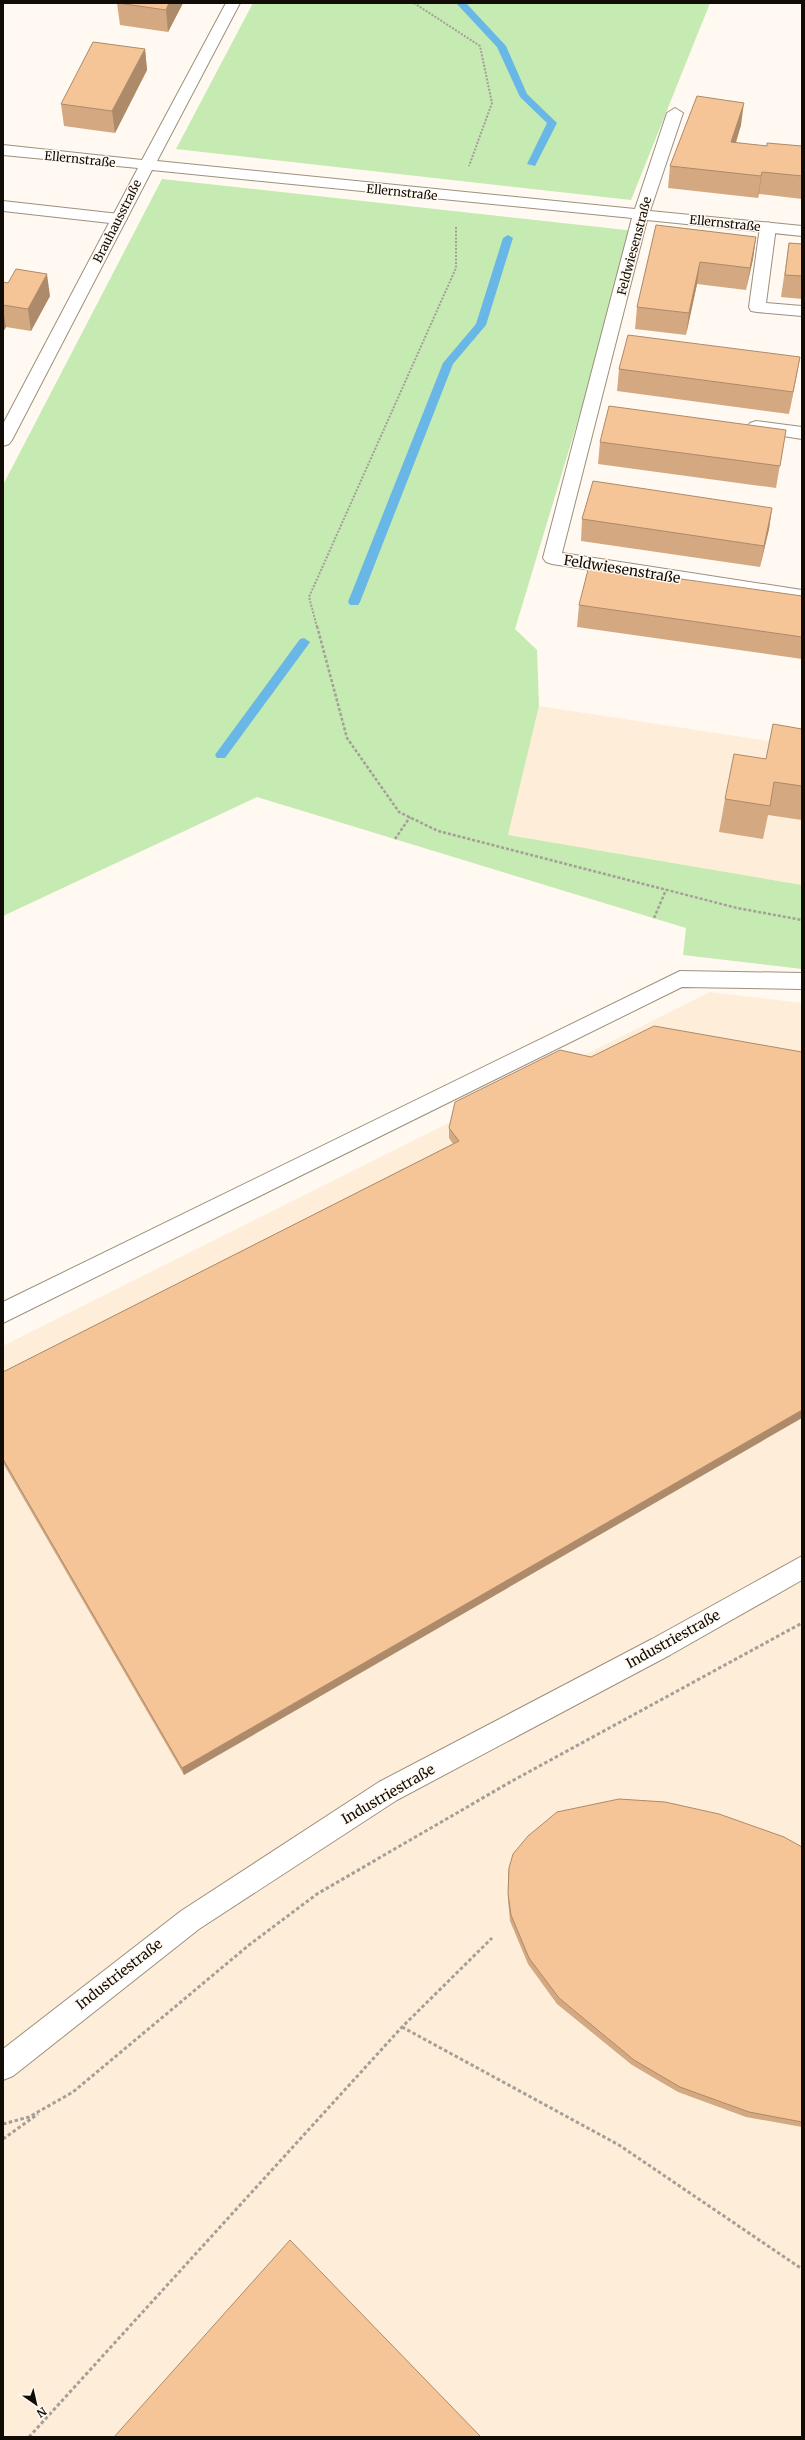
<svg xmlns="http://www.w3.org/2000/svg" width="805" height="2440" font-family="Merriweather,serif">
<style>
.built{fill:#feeed9}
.green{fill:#c5eab2}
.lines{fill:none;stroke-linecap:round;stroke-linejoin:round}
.stream{fill:#68b7e6;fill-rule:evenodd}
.lane-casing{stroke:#9d907d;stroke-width:2}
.street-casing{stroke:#9d907d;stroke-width:2}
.secondary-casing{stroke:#9d907d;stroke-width:2}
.path-far2{stroke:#a59f98;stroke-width:2;stroke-dasharray:2 1.5;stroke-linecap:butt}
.path-far1{stroke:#a59f98;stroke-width:2.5;stroke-dasharray:3 2;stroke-linecap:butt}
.path{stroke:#a59f98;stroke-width:3;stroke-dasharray:3.5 2.5;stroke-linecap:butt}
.lane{fill:#fff;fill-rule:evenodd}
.street{fill:#fff;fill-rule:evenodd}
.secondary{fill:#fff;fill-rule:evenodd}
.wall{fill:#d4a982}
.shaded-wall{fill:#ac8a6a}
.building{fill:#f6c597;stroke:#ac8a6a}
.labels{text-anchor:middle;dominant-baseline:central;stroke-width:3;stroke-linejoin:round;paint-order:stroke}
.far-street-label{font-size:12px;fill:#110c06;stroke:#fff9f1}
.street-label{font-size:14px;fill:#110c06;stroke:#fff9f1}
</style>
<rect width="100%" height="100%" fill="#fff9f1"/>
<g class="built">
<path d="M539 706 802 746V885L507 835Z"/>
<path d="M710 992 802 1003V2437H3V1346Z"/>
</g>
<g class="green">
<path d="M253 3H710L631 200 176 149Z"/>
<path d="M162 179 635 231 515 629 537 650 539 706 508 835 802 885V969L683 955 686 928 257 797 3 916V485Z"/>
</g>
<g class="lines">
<g class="stream">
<path d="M456 3H466L506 46 527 94 557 123 535 166 527 164 547 123 520 97 497 47Z"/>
<path d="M508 235 513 238 486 325 453 364 360 602 358 605H350L348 602 443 363 476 324 503 238Z"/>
<path d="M304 638 310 642 308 645 225 758H217L215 755 217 752 300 639Z"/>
</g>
<g class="lane-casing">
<g id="lane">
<path d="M3 201 119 214 127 219 119 224 3 211Z"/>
<path d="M768 222 776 227 766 303 802 306V316L757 312 751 311 749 307 760 227Z"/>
<path d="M680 971 802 973V989L682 987 3 1323V1302Z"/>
</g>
</g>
<g class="street-casing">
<g id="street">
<path d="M226 3H240L157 161 635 209 667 113 675 108 683 113 650 211 802 226V236L647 220 562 553 802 590V602L552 564 546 562 543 558 632 218 152 170 12 440 9 444 3 446V424L138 168 3 155V145L142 160Z"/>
<path d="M756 421 802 427V439L750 431 747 427 750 423Z"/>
</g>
</g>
<g class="secondary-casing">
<path id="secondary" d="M802 1556V1580L670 1655 397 1800 199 1929 13 2076 3 2080V2049L181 1911 379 1782 652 1639Z"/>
</g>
<g class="path-far2">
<path d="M414 3 480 46 492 103 469 166"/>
<path d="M317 627 309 597 456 268V226"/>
</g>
<g class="path-far1">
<path d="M317 626 347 738 399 812 438 831 737 908 802 920"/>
<path d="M395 839 410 817"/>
<path d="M654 918 666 890"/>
</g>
<g class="path">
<path d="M402 2027 619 2145 802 2269"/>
<path d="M3 2124 29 2117 73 2092 249 1945 317 1894 512 1781 802 1623"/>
<path d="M3 2139 38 2114"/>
<path d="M29 2437 402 2027 492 1938"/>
</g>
<use href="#lane" class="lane"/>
<use href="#street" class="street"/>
<use href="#secondary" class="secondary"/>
</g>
<g class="wall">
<path d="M117 3H183L168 32 120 25Z"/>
<path d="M145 49 147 70 115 133 64 126 61 104Z"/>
<path d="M741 125 736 143 766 146H802V199L759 194 758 198 668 188 670 166Z"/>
<path d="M656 225 756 237 753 259 746 290 697 284 686 335 635 329 637 307Z"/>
<path d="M789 243 802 244V299L781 297Z"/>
<path d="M3 282 50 296 31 331 6 327 3 332Z"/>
<path d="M800 357 789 414 617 391 619 369Z"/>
<path d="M786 430 776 488 598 464 600 442Z"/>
<path d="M772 508 769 529 760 567 581 541 582 519Z"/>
<path d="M802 596V659L577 627 579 605Z"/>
<path d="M802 729V820L768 815 763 839 719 832 725 799 766 759Z"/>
<path d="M591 1057 184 1775 3 1463V1372L453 1144 449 1138V1128Z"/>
<path d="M802 1847V2127L746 2117 678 2092 632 2065 557 2004 528 1964 510 1921 508 1900V1874L509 1868Z"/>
</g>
<g class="shaded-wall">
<path d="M169 3H183L168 32 166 10Z"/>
<path d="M145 49 147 70 115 133 112 111Z"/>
<path d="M744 103 741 125 729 164 731 142Z"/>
<path d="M762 172 759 194 758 198 761 176Z"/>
<path d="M756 237 753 259 746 290 750 268Z"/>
<path d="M700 262 697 284 686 335 689 313Z"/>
<path d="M47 274 50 296 31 331 28 309Z"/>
<path d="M4 315 6 327 3 332V317Z"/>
<path d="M800 357 796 379 789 414 793 392Z"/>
<path d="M772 508 769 529 760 567 764 546Z"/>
<path d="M802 1410V1418L184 1775 182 1768Z"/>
</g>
<g class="building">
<path d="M118 3H169L166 10Z"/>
<path d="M93 42 145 49 112 111 61 104Z"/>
<path d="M697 96 744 103 731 142 767 146V143L802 146V176L762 172 761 176 670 166Z"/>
<path d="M656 225 756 237 750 268 700 262 689 313 637 307Z"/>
<path d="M789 243 802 244V276L785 275Z"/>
<path d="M16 269 47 274 28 309 3 305V282L8 283Z"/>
<path d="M628 335 800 357 793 392 619 369Z"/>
<path d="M609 406 786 430 780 466 600 442Z"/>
<path d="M593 481 772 508 764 546 582 519Z"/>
<path d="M589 566 802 596V637L579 605Z"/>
<path d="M773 724 802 729V786L774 782 770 806 725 799 734 754 766 759Z"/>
<path d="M654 1026 802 1052V1410L182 1768 3 1459V1372L459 1141 449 1128 455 1102 560 1050 591 1057Z"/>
<path d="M619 1799 665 1802 719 1814 784 1837 802 1847V2122L749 2112 680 2087 634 2060 559 1998 529 1958 511 1915 508 1894 509 1868 513 1854 528 1836 557 1812Z"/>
<path d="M290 2240 481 2437H114Z"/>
</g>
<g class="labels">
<g class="far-street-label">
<text transform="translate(80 159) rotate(6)">Ellernstraße</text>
<text transform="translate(402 192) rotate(6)">Ellernstraße</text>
<text transform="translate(117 221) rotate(-63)">Brauhausstraße</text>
<text transform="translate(725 223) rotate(6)">Ellernstraße</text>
<text transform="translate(634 246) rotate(-75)">Feldwiesenstraße</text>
</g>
<g class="street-label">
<text transform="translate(622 569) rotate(9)">Feldwiesenstraße</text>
<text transform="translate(673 1639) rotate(-29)">Industriestraße</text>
<text transform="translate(388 1794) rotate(-30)">Industriestraße</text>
<text transform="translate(119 1974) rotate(-38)">Industriestraße</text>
</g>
</g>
<rect width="805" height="2440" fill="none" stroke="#110c06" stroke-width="8"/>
<g transform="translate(36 2404) rotate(146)" stroke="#fff9f1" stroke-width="3" paint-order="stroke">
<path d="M0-3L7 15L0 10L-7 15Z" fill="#110c06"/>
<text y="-6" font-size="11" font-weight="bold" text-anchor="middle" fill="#110c06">N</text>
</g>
</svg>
